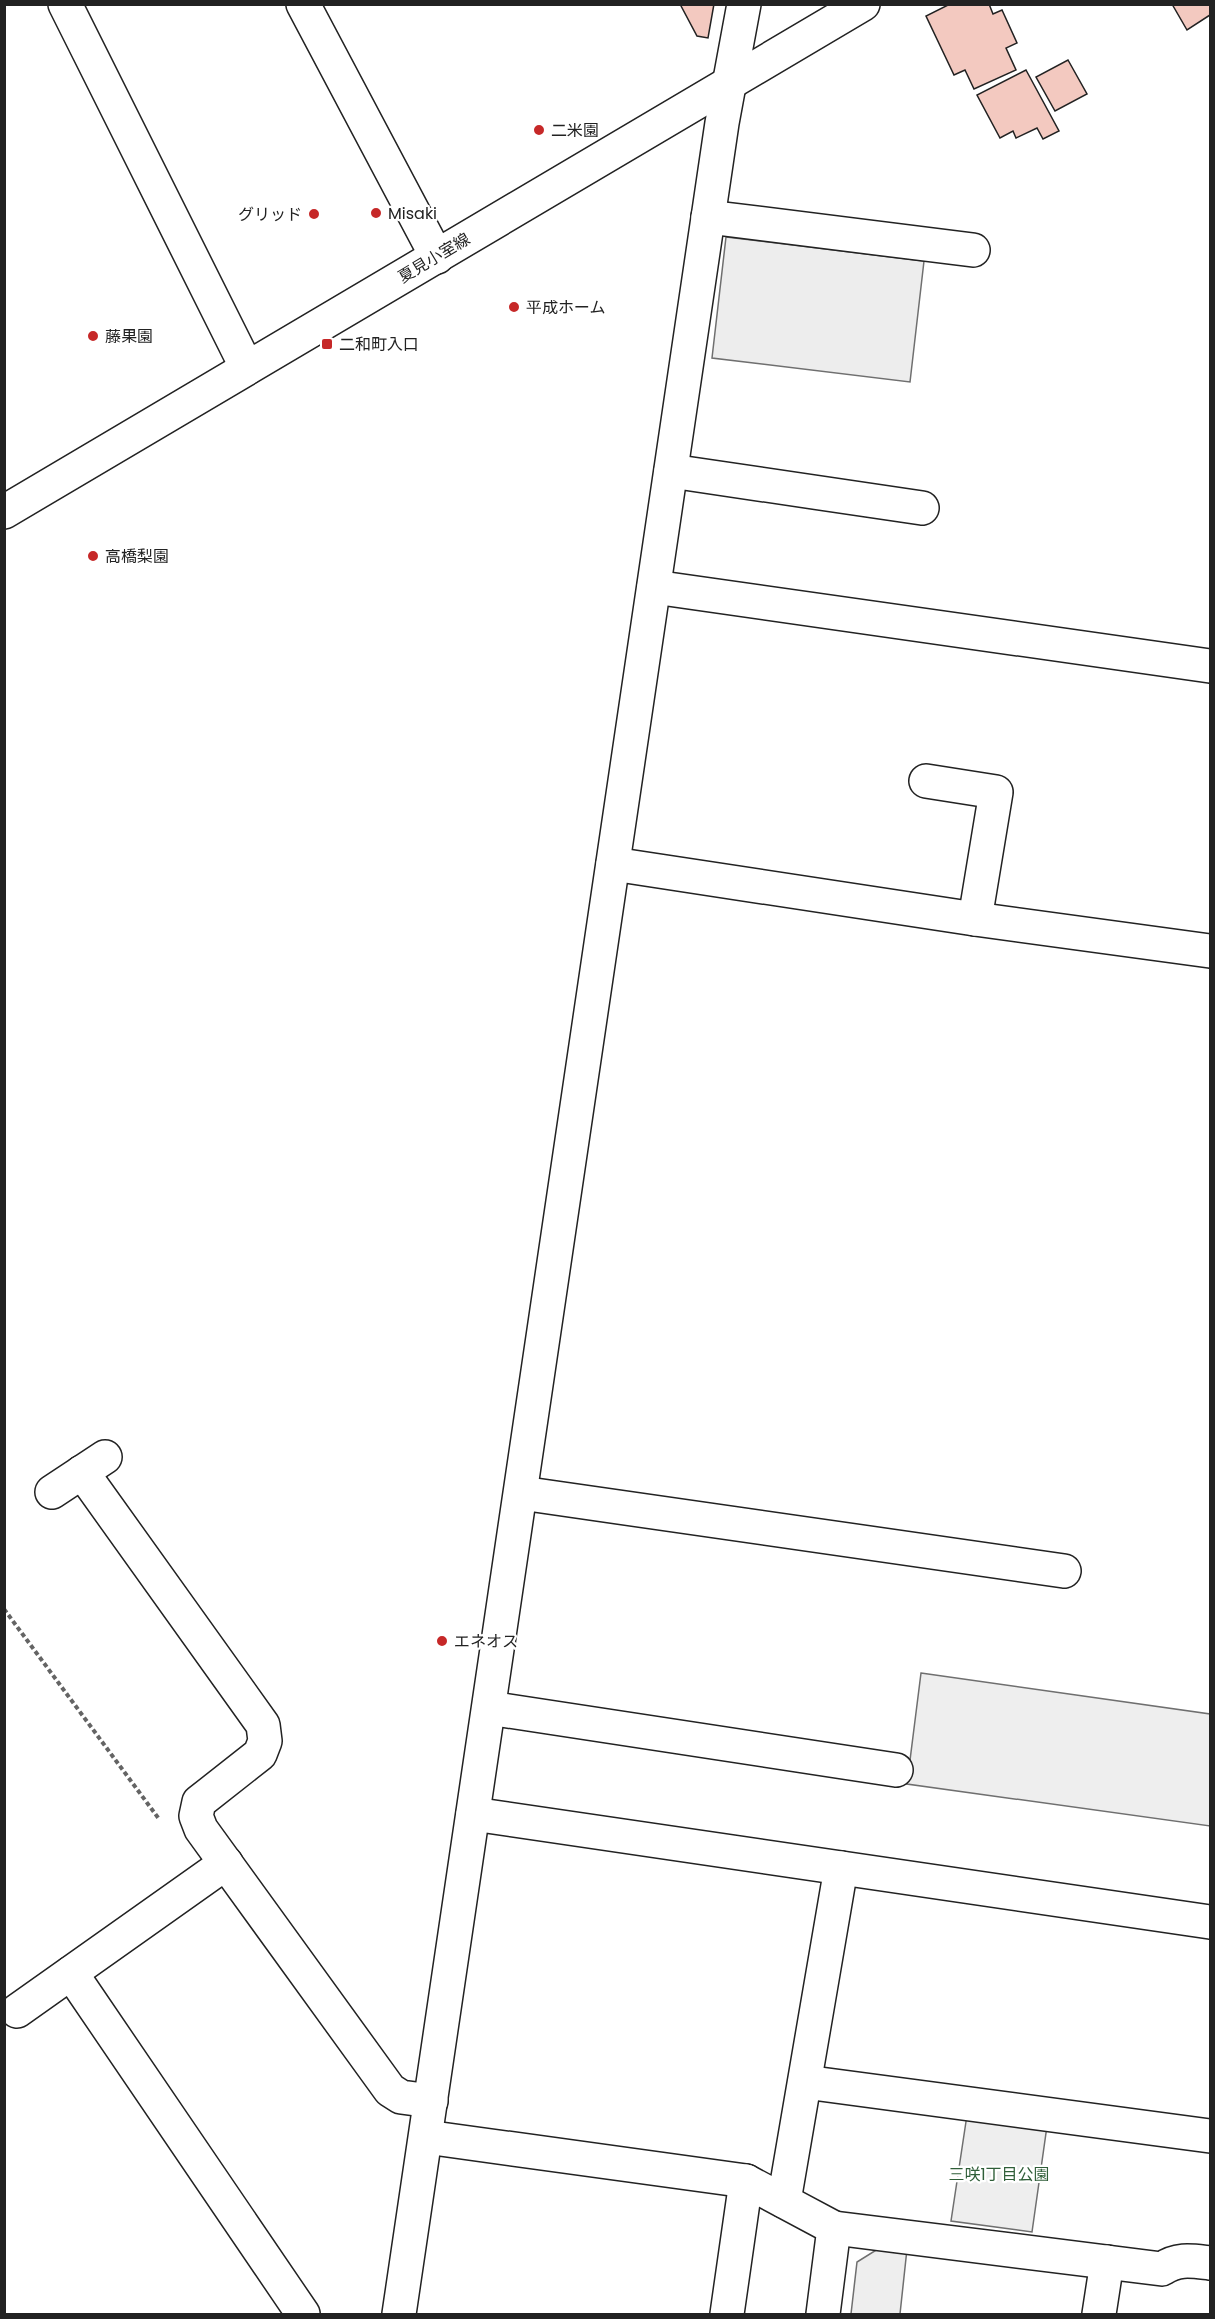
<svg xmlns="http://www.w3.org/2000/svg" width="1215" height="2319" font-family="Poppins,'Noto Sans JP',sans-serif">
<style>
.green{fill:#eee;stroke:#6f6f6f;stroke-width:1.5}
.parking{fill:#ededed;stroke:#6f6f6f;stroke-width:1.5}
.building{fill:#f3c9c0;stroke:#222;stroke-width:1.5}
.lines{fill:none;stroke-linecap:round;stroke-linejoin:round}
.minor-casing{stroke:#222;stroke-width:36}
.tertiary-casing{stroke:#222;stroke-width:36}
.secondary-casing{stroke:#222;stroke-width:36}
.path{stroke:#646464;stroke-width:4;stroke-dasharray:4.5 3;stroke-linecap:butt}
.minor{stroke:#fff;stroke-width:33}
.tertiary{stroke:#fff;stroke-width:33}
.secondary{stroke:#fff;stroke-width:33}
.poi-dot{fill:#c62828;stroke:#fff;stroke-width:2}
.labels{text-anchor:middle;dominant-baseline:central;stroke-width:4.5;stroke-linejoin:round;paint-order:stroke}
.poi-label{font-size:16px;fill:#222;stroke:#fff;text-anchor:start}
.street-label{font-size:16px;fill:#222;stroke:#fff}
.park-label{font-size:16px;fill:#2f5e38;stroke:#fff}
</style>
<rect width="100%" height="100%" fill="#fff"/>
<g class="green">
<path d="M921 1673 1210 1714V1826L907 1784Z"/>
<path d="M967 2115 1047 2126 1032 2232 951 2221Z"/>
<path d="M881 2247 907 2249 900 2314H851L857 2262Z"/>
</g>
<path class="parking" d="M726 237 924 261 910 382 712 358Z"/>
<g class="building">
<path d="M680 4H714L708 38 697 36Z"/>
<path d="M950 4H989L993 14 1002 10 1017 43 1006 48 1016 70 974 89 965 70 954 75 926 16Z"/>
<path d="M1172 4H1210V15L1187 30Z"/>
<path d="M1068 60 1087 94 1055 111 1036 77Z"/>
<path d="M1026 70 1059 131 1043 139 1037 128 1016 138 1013 131 1000 138 977 95Z"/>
</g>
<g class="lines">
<g class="minor-casing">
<g id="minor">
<path d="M65 4 247 368"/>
<path d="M303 4 437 257"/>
<path d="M708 217 973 250"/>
<path d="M671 471 922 508"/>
<path d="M654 587 1210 666"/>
<path d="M926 781 996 792 975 919"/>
<path d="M613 864 975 919 1210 951"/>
<path d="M82 1472 263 1725 265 1741 260 1754 199 1802 196 1816 201 1829 390 2090 401 2097 431 2101"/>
<path d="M52 1492 105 1457"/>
<path d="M521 1493 1064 1571"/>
<path d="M489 1708 896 1770"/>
<path d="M473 1814 1210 1922"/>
<path d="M71 1973 303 2314"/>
<path d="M17 2011 226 1863"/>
<path d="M805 2082 1210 2136"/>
<path d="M426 2137 746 2181 834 2228 823 2314"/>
<path d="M784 2201 841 1868"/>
<path d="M834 2228 1162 2269C1178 2258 1192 2261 1210 2263"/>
<path d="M727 2314 746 2181"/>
<path d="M1099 2314 1107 2262"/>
</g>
</g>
<g class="tertiary-casing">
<path id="tertiary" d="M399 2314 722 123 744 4"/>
</g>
<g class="secondary-casing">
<path id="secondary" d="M4 512 863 4"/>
</g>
<path class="path" d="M4 1609 159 1819"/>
<use href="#minor" class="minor"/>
<use href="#tertiary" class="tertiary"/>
<use href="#secondary" class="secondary"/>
</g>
<g class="poi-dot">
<circle cx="539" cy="130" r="6"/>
<circle cx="376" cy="213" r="6"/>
<circle cx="314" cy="214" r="6"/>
<circle cx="514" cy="307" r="6"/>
<circle cx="93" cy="336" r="6"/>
<rect x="321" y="338" width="12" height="12" rx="3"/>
<circle cx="93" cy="556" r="6"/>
<circle cx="442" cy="1641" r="6"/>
</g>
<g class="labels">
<g class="poi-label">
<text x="551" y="130">二米園</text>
<text x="388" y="213">Misaki</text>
<text x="302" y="214" text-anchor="end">グリッド</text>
<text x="526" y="307">平成ホーム</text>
<text x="105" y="336">藤果園</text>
<text x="339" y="344">二和町入口</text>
<text x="105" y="556">高橋梨園</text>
<text x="454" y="1641">エネオス</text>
</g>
<g class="street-label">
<text transform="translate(434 258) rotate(-31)">夏見小室線</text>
</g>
<g class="park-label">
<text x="999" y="2174">三咲1丁目公園</text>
</g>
</g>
<rect width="1215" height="2319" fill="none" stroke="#222222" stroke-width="12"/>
</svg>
